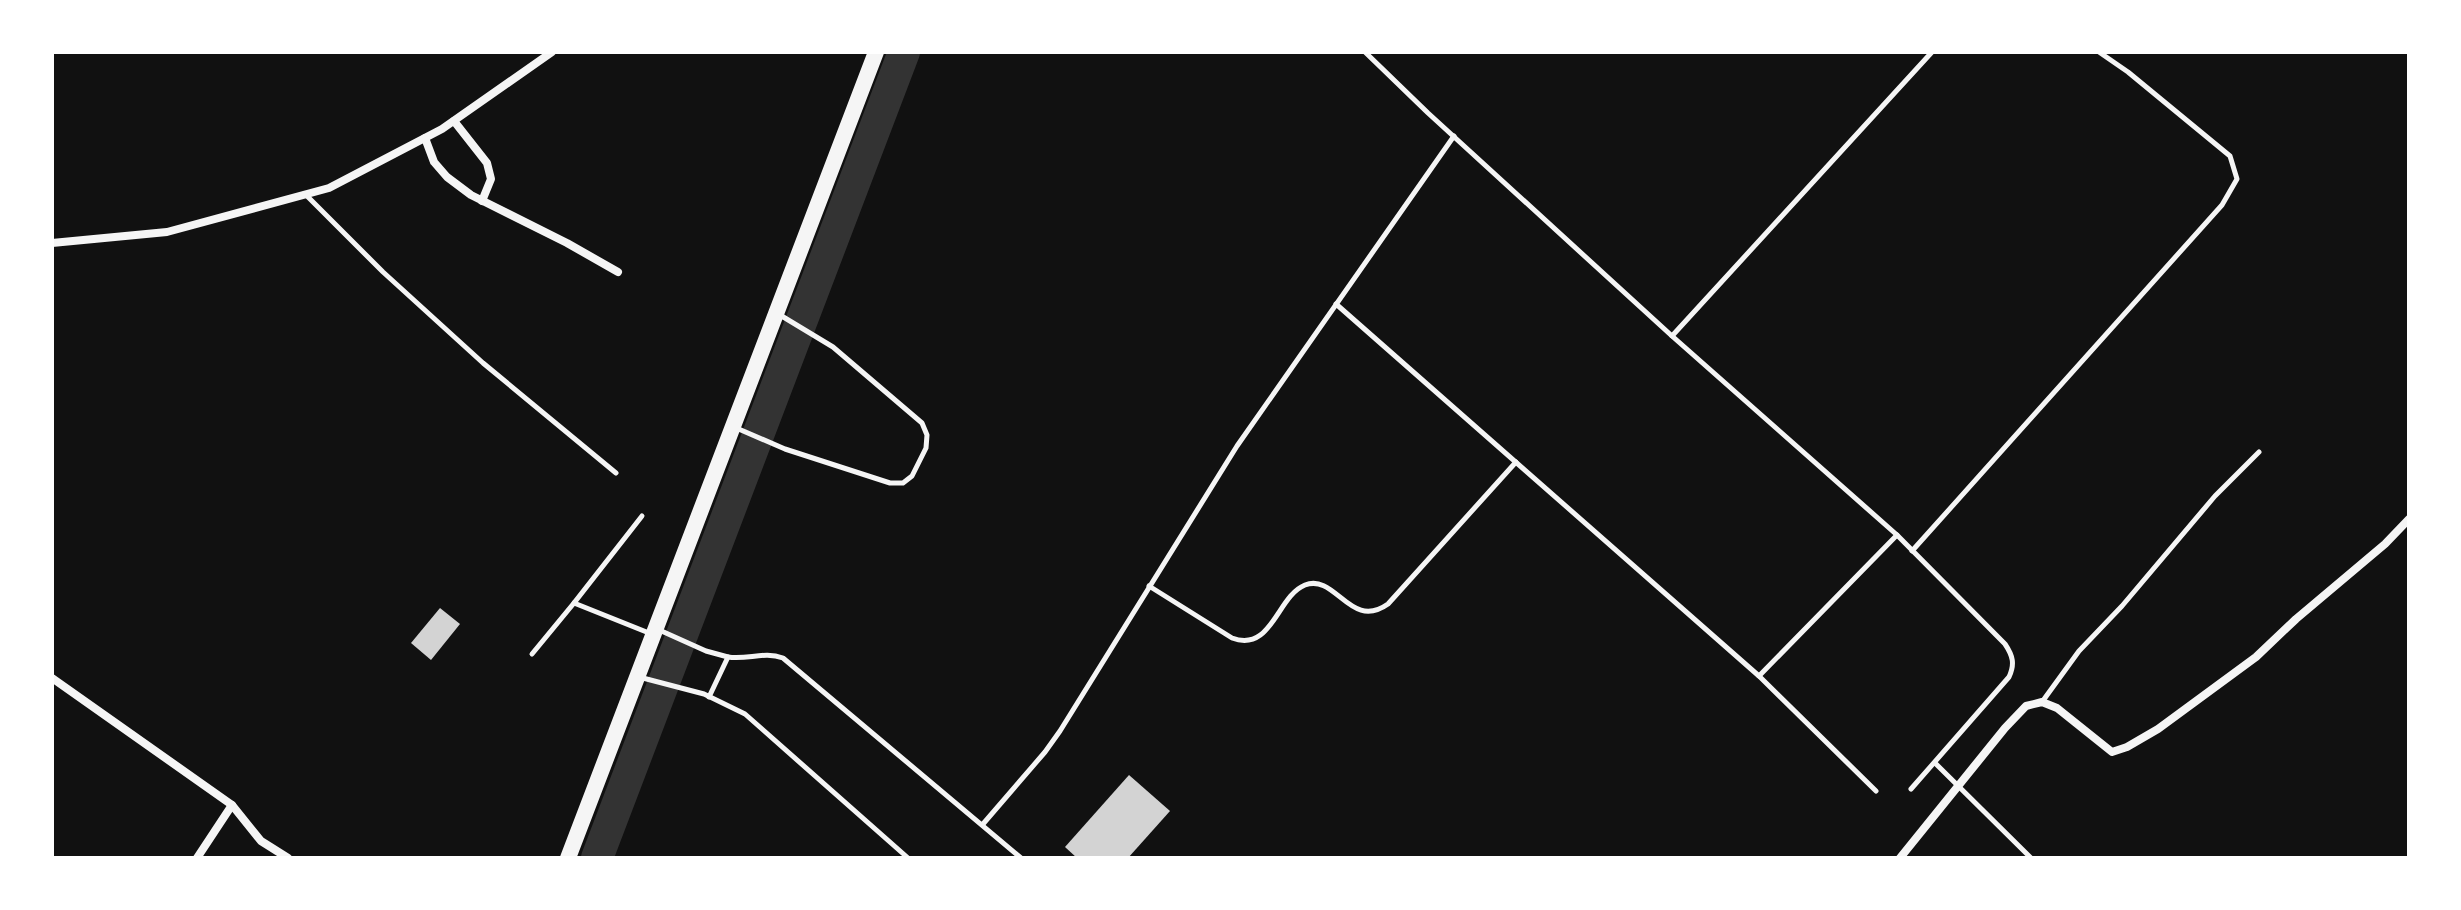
<svg xmlns="http://www.w3.org/2000/svg" width="2461" height="910" font-family="Inter,sans-serif">
<style>
.lines{fill:none;stroke-linecap:round;stroke-linejoin:round}
.river{stroke:#333;stroke-width:32}
.building{fill:#d3d3d3}
.service{stroke:#f5f5f5;stroke-width:5}
.minor{stroke:#f5f5f5;stroke-width:8}
.primary{stroke:#f5f5f5;stroke-width:16}
</style>
<rect width="100%" height="100%" fill="#111"/>
<g class="lines">
<path class="river" d="M597 858 904 52"/>
</g>
<g class="building">
<path d="M440 608 460 624 431 660 411 643Z"/>
<path d="M1129 775 1170 811 1128 858H1077L1065 847Z"/>
</g>
<g class="lines">
<g class="service">
<path d="M1365 52 1428 113 1672 336 1897 535 2005 644C2013 656 2015 664 2009 677L1911 789"/>
<path d="M306 195 383 272 483 363 616 473"/>
<path d="M1336 304 1759 676 1876 791"/>
<path d="M1672 336 1932 52"/>
<path d="M734 427 785 449 890 483H903L912 476 926 448 927 435 922 423 833 347 780 315"/>
<path d="M642 516 574 603 649 633"/>
<path d="M1912 551 2222 205 2237 179 2230 156 2128 72 2099 52"/>
<path d="M1149 586 1232 638C1272 653 1277 596 1305 585 1336 573 1350 631 1388 604L1516 462"/>
<path d="M657 629 706 651 728 657"/>
<path d="M532 654 574 603"/>
<path d="M1759 676 1897 535"/>
<path d="M639 677 704 694 745 714 908 858"/>
<path d="M709 697 728 657C748 660 764 651 783 658L1021 858"/>
<path d="M2042 702 2079 651 2122 606 2215 496 2259 452"/>
<path d="M1935 763 2031 858"/>
<path d="M983 824 1045 752 1060 731 1237 446 1454 136"/>
</g>
<g class="minor">
<path d="M454 121 487 163 491 179 482 201"/>
<path d="M425 138 434 162 447 177 471 195 567 243 618 272"/>
<path d="M52 243 167 232 329 188 442 129 552 52"/>
<path d="M52 678 232 805 261 841 288 858"/>
<path d="M197 858 232 805"/>
<path d="M1900 858 2005 728 2026 706 2042 702 2057 708 2112 752 2127 747 2158 729 2256 657 2296 619 2385 544 2409 519"/>
</g>
<path class="primary" d="M568 858 876 52"/>
</g>
<rect width="2461" height="910" fill="none" stroke="#ffffff" stroke-width="108"/>
</svg>
